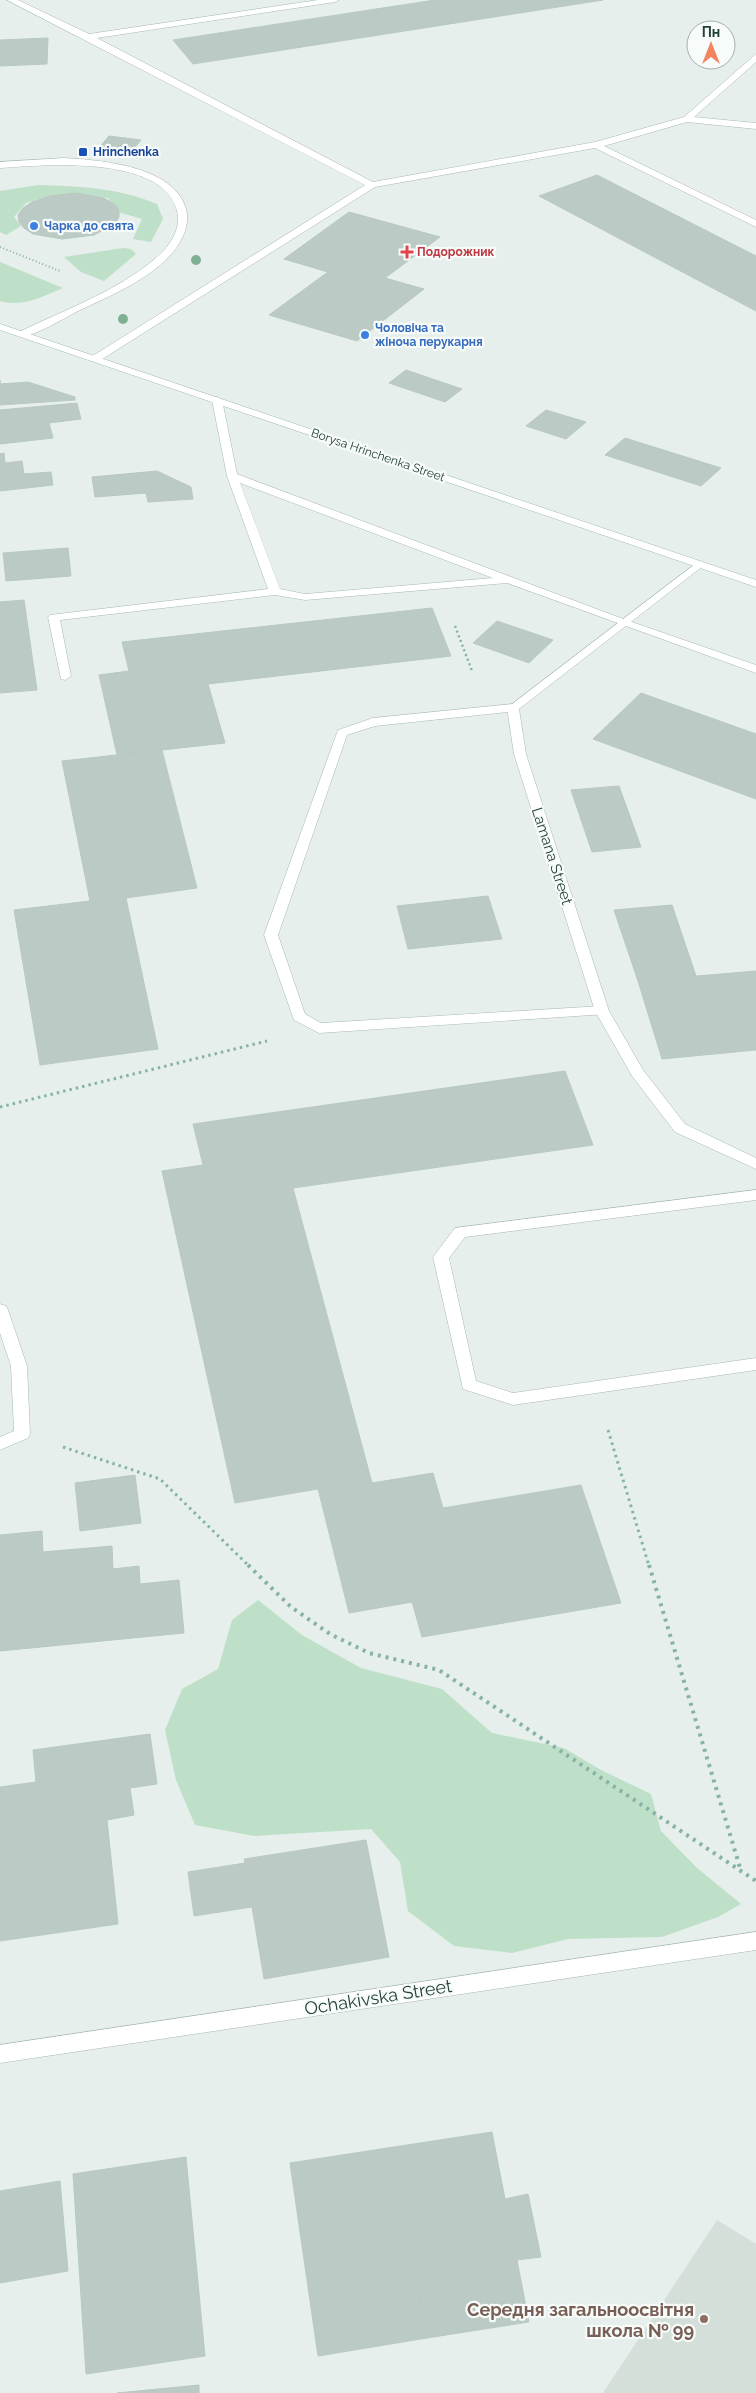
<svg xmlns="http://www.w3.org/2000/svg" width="756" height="2393" font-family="Raleway,sans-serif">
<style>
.built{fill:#d4dfda}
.green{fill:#bfe0c8}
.building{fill:#bbcac4;stroke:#b8c9c2}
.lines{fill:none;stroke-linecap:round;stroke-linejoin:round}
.lane-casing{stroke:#a8b8b2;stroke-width:1}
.street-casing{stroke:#a8b8b2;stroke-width:1}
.secondary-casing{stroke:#a4bbb3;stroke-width:1}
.path-far3{stroke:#86b3a5;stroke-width:2;stroke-dasharray:1 2.5;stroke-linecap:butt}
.path-far2{stroke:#86b3a5;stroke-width:2.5;stroke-dasharray:2 3;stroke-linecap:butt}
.path-far1{stroke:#86b3a5;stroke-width:3;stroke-dasharray:2.5 4;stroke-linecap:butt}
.path{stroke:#86b3a5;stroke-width:4;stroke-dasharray:3 5;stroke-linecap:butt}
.lane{fill:#fff;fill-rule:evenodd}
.street{fill:#fff;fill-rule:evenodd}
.secondary{fill:#fff;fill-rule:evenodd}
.tree{fill:#80af93}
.transit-dot{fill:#1a4fb4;stroke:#f7fbf9;stroke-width:2}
.shop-dot{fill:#3f7fe0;stroke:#f7fbf9;stroke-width:2}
.health-dot{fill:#e0444e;stroke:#f7fbf9;stroke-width:2}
.education-dot{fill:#8d6e63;stroke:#f7fbf9;stroke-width:2}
.labels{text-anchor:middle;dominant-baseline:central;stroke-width:4.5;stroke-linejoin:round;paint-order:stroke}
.far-transit-label{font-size:12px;font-weight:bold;fill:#164399;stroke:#f7fbf9;text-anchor:start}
.far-shop-label{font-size:12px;font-weight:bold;fill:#366cbe;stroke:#f7fbf9;text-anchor:start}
.far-health-label{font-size:12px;font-weight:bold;fill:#be3a42;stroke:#f7fbf9;text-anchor:start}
.far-street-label{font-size:12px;fill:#24423a;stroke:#f7fbf9}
.street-label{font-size:15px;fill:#24423a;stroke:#f7fbf9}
.near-street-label{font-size:18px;fill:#24423a;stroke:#f7fbf9}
.near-education-label{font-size:18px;font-weight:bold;fill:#785e54;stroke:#f7fbf9;text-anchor:end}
</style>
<rect width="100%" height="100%" fill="#e6efeb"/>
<path class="built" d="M717 2220 756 2244V2393H603Z"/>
<g class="green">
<path d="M38 185C79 186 120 188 157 204L163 219 151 242 133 239 142 219 118 212 108 198 82 194 50 196 26 203 14 217 21 226 6 235 0 232V191Z"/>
<path d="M123 248 131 249 136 254 104 281 81 272 64 257Z"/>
<path d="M0 262 63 288C44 296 21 308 0 301Z"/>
<path d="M258 1600 302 1635 361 1668 442 1689 492 1733 564 1748 601 1770 651 1794 661 1831 696 1867 741 1904 718 1917 662 1937 568 1939 512 1953 454 1946 408 1911 400 1862 371 1829 254 1836 195 1825 176 1780 165 1730 182 1689 218 1669 232 1620Z"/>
</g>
<g class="building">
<path d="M435 0H603L193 64 173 40Z"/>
<path d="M48 38 47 64 0 66V40Z"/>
<path d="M109 136 141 140 130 153 98 149Z"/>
<path d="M597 175 756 256V311L539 196Z"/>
<path d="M76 193 104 198 114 204 119 210V217L115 224 94 235 62 239 33 234 24 228 19 222 18 215 23 208 32 202 50 196Z"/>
<path d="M349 212 440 237 385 278 424 289 357 341 269 315 328 272 284 259Z"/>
<path d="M406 370 462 389 445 402 389 383Z"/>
<path d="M0 380V384L28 382 75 397V400L0 405Z"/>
<path d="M77 403 81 419 49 423 53 438 0 444V410Z"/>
<path d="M546 410 586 422 566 439 526 426Z"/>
<path d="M625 438 721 468 701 486 605 455Z"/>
<path d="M4 453 5 463 22 461 24 474 51 472 53 485 0 491V454Z"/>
<path d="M157 471 191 487 193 499 148 502 146 493 95 497 92 477Z"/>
<path d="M68 548 71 576 6 581 3 553Z"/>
<path d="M24 600 37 690 0 693V602Z"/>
<path d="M432 608 451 656 208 684 225 743 117 755 99 675 129 671 122 642Z"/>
<path d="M497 621 553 640 529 663 473 643Z"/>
<path d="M641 693 756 734V799L593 739Z"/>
<path d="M162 750 197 888 126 898 158 1049 40 1065 14 910 90 901 62 761Z"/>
<path d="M619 786 641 847 592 852 571 790Z"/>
<path d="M488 896 502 939 408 949 397 906Z"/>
<path d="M672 905 696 976 638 981 614 910Z"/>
<path d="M756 971V1050L662 1059 638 981Z"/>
<path d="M565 1071 593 1145 293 1188 372 1483 433 1473 443 1508 581 1485 621 1603 422 1637 412 1602 349 1613 318 1489 235 1503 162 1171 203 1165 193 1124Z"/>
<path d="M135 1475 141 1523 80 1531 75 1483Z"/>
<path d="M42 1531 43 1552 112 1546 113 1569 139 1566 140 1584 179 1580 184 1633 0 1651V1535Z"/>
<path d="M150 1734 157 1784 130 1788 134 1815 107 1820 118 1924 0 1941V1787L36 1782 33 1750Z"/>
<path d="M366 1840 389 1957 264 1979 252 1907 194 1916 188 1872 245 1863 244 1859Z"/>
<path d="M492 2132 505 2199 528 2194 541 2257 517 2260 529 2322 427 2338 394 2147Z"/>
<path d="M394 2147 427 2338 318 2356 290 2163Z"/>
<path d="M186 2157 205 2356 86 2374 73 2174Z"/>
<path d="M60 2181 68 2271 0 2283V2191Z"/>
<path d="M199 2385V2393H117Z"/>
</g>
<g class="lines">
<g class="lane-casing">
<g id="lane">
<path d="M7 0H18L89 34 318 0H339L335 2 97 38 373 182 595 142 684 117 756 54V62L694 117 756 123V129L687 122 604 146 756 220V227L595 148 375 187 99 361H91V357L365 185Z"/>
<path d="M64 158C100 160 175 166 186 209 190 224 183 239 174 251 151 279 110 296 78 311 61 320 42 332 23 337L19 336V332C66 309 129 287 165 249 174 239 181 224 177 211 163 154 43 165 0 168V162Z"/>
<path d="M217 397 222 400 237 474 626 620 756 665V673L507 583 305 600 275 595 60 620 71 676 65 680 61 679 48 617 50 615 268 589 227 476 212 400ZM240 483 493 578 305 594 280 589Z"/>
<path d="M513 704 517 705 519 708 517 711 375 726 347 735 278 935 305 1014 321 1023 602 1006 607 1008 609 1011 607 1014 319 1033 294 1020 264 935 338 730 373 718Z"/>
<path d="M756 1190V1200L465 1237 449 1258 476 1381 513 1393 756 1358V1370L513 1405 463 1389 433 1257 455 1228Z"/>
</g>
</g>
<g class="street-casing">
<g id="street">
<path d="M699 561 705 564 703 566 519 709 526 754 609 1011 643 1070 685 1124 756 1158V1169L675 1132 632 1076 595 1011 514 754 507 708Z"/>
<path d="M0 1304 6 1306 8 1310 27 1366 30 1434 28 1438 0 1450V1437L14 1431 11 1366 0 1333Z"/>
<path d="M756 1932V1950L0 2063V2045Z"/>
</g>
</g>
<g class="secondary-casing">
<path id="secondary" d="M0 324 756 580V587L0 330Z"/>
</g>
<path class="path-far3" d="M0 247 60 271"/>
<path class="path-far2" d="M455 626 472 671"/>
<g class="path-far1">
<path d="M0 1107 267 1041"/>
<path d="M608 1430 649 1566"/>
<path d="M63 1447 160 1479 249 1566"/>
</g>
<g class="path">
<path d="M248 1565 291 1607 330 1634 369 1653 439 1670 756 1881"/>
<path d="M649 1565 741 1871"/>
</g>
<use href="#lane" class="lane"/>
<use href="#street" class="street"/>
<use href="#secondary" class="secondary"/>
</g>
<g class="tree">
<circle cx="196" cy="260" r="5"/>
<circle cx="123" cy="319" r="5"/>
</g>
<rect class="transit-dot" x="78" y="147" width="10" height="10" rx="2.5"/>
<g class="shop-dot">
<circle cx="34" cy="226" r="5"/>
<circle cx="365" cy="335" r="5"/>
</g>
<path class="health-dot" d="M404.5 244.5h5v5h5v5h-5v5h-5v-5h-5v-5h5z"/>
<circle class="education-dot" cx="704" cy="2319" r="5"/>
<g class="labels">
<g class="far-transit-label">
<text x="93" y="152">Hrinchenka</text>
</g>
<g class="far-shop-label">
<text x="44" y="226">Чарка до свята</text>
<text x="375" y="328">Чоловіча та<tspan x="375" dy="14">жіноча перукарня</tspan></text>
</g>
<g class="far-health-label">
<text x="417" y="252">Подорожник</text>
</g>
<g class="far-street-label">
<text transform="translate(378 455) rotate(19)">Borysa Hrinchenka Street</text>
</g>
<g class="street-label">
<text transform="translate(552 856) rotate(72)">Lamana Street</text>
</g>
<g class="near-street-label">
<text transform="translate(378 1997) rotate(-9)">Ochakivska Street</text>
</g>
<g class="near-education-label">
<text x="694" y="2309">Середня загальноосвітня<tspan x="694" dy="21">школа № 99</tspan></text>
</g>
</g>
<g transform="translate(711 45)"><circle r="24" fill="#f7fbf9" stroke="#a3b1ad"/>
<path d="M0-4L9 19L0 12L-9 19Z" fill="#f4845f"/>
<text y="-8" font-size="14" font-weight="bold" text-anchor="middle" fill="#24423a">Пн</text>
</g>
</svg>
